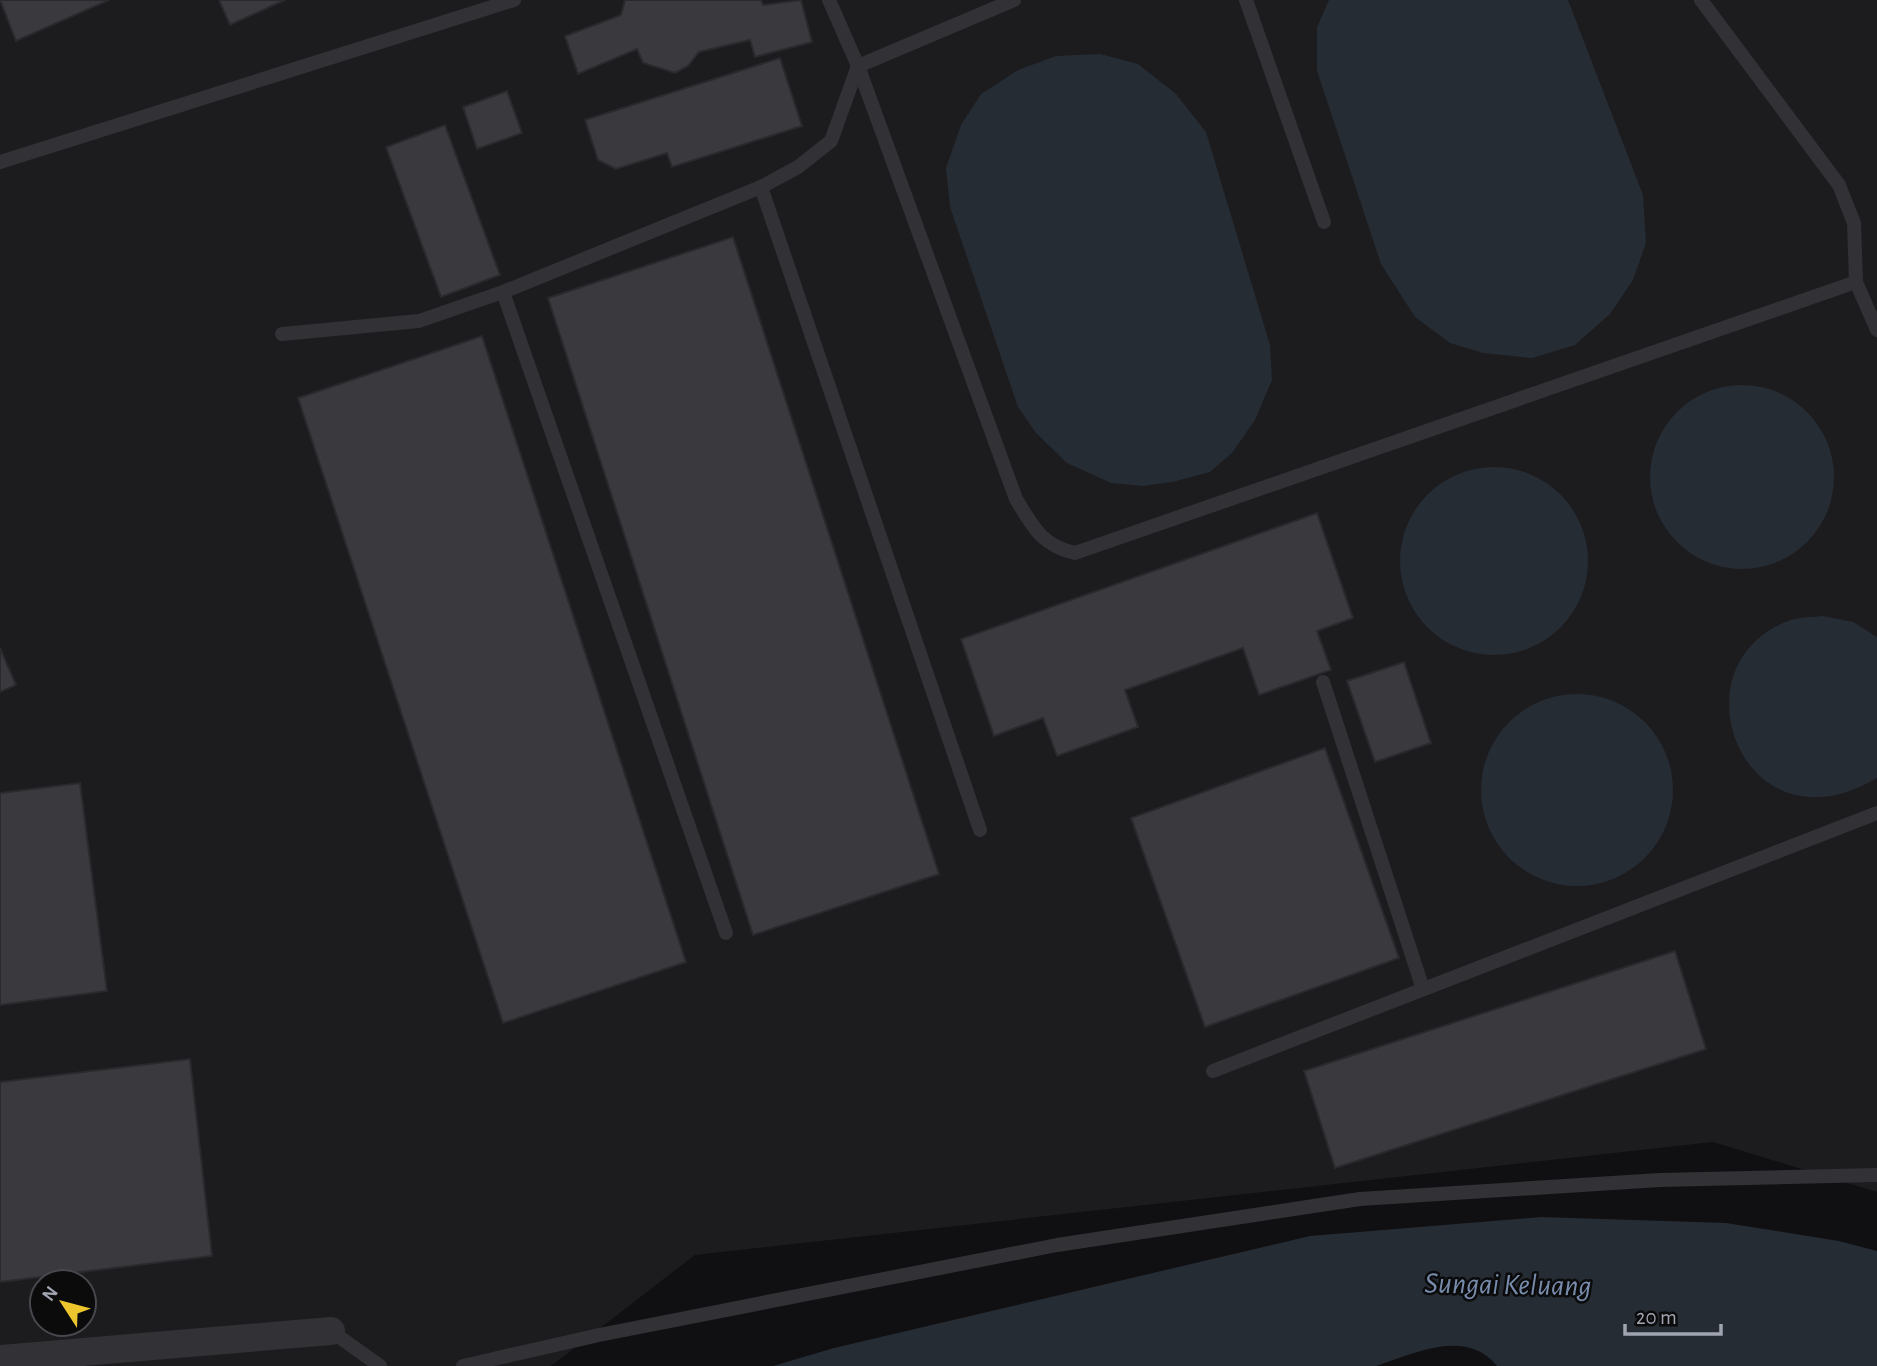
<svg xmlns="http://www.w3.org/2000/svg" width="1877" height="1366" font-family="'Alegreya Sans',sans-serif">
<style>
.built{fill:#1c1b1e;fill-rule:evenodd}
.water{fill:#262c34}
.building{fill:#3a393e;stroke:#2a292d;stroke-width:2}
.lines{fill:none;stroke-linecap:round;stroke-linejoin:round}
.lane{stroke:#313136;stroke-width:14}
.street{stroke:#313136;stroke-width:28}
.labels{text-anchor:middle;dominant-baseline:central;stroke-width:5;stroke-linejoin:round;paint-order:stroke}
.water-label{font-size:30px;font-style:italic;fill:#788dad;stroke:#0b0b0c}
</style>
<rect width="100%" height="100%" fill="#100f11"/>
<path class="built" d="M0 0H1877V1192L1713 1142 695 1255 551 1366H0ZM42 1282H84V1324H42Z"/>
<g class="water">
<path d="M1329 0H1568L1643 195 1646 243 1633 280 1610 314 1575 345 1532 358 1483 353 1450 343 1415 317 1381 264 1317 71V27Z"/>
<path d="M1100 54 1138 64 1176 94 1206 132 1270 345 1272 380 1255 420 1232 453 1210 472 1172 482 1143 486 1111 483 1067 463 1036 433 1018 407 950 207 946 168 961 125 981 94 1018 70 1056 56Z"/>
<circle cx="1742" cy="477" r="92"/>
<circle cx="1494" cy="561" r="94"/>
<path d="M1823 616 1853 622 1877 637V778C1741 859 1670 661 1791 620 1801 617 1813 617 1823 616Z"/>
<circle cx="1577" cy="790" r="96"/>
<path d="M1541 1217 1726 1223 1839 1241 1877 1251V1366H1497C1466 1327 1413 1354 1376 1366H773L834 1348 1310 1236Z"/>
</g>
<g class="building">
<path d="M0 0H109L16 41Z"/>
<path d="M219 0H285L230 25Z"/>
<path d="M625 0H761L763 5 801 0 812 42 755 57 750 40 699 52 688 66 675 73 643 63 637 49 578 74 565 36 621 15Z"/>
<path d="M780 58 802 126 672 167 667 153 616 169 598 160 585 120Z"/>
<path d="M507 91 522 133 477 149 463 107Z"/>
<path d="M445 125 500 275 441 297 386 147Z"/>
<path d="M733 237 939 874 753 935 548 298Z"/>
<path d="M482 336 686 962 503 1023 298 398Z"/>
<path d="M1317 513 1353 618 1317 631 1331 670 1259 695 1243 648 1125 690 1138 727 1057 756 1043 718 994 736 961 639Z"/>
<path d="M0 648 16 685 0 692Z"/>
<path d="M1404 662 1431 743 1375 762 1347 681Z"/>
<path d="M1325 748 1399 958 1205 1027 1131 818Z"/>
<path d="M80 783 107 991 0 1005V793Z"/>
<path d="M1675 951 1706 1049 1335 1168 1304 1071Z"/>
<path d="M190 1059 212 1256 0 1282V1082Z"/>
</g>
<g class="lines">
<g class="lane">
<path d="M829 0 858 66 1016 499C1034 528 1041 545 1075 553L1856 282 1854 223 1839 185 1701 0"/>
<path d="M1246 0 1324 222"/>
<path d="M0 162 514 0"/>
<path d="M761 187 980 830"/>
<path d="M1856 282 1877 330"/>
<path d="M503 292 726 933"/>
<path d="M282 334 419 321 503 292 761 187 798 167 831 141 858 66 1014 0"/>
<path d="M1323 682 1423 989"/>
<path d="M1213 1071 1877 813"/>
<path d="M331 1331 380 1366"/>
<path d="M463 1366 599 1335 1057 1245 1360 1199 1660 1180 1877 1175"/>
</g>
<path class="street" d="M0 1359 331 1331"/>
</g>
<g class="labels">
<g class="water-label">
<text transform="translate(1508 1285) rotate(1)">Sungai Keluang</text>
</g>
</g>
<g transform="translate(63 1303) rotate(306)"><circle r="33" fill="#0b0b0c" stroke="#47484e" stroke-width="2"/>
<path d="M0-5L12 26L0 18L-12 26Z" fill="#edc52c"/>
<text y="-10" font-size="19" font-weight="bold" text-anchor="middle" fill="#a1a4b1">N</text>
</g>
<path d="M1625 1324v10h96v-10" fill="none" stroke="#a1a4b1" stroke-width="3.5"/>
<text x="1636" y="1324" font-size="21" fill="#a1a4b1" stroke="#0b0b0c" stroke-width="5" paint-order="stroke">20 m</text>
</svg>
